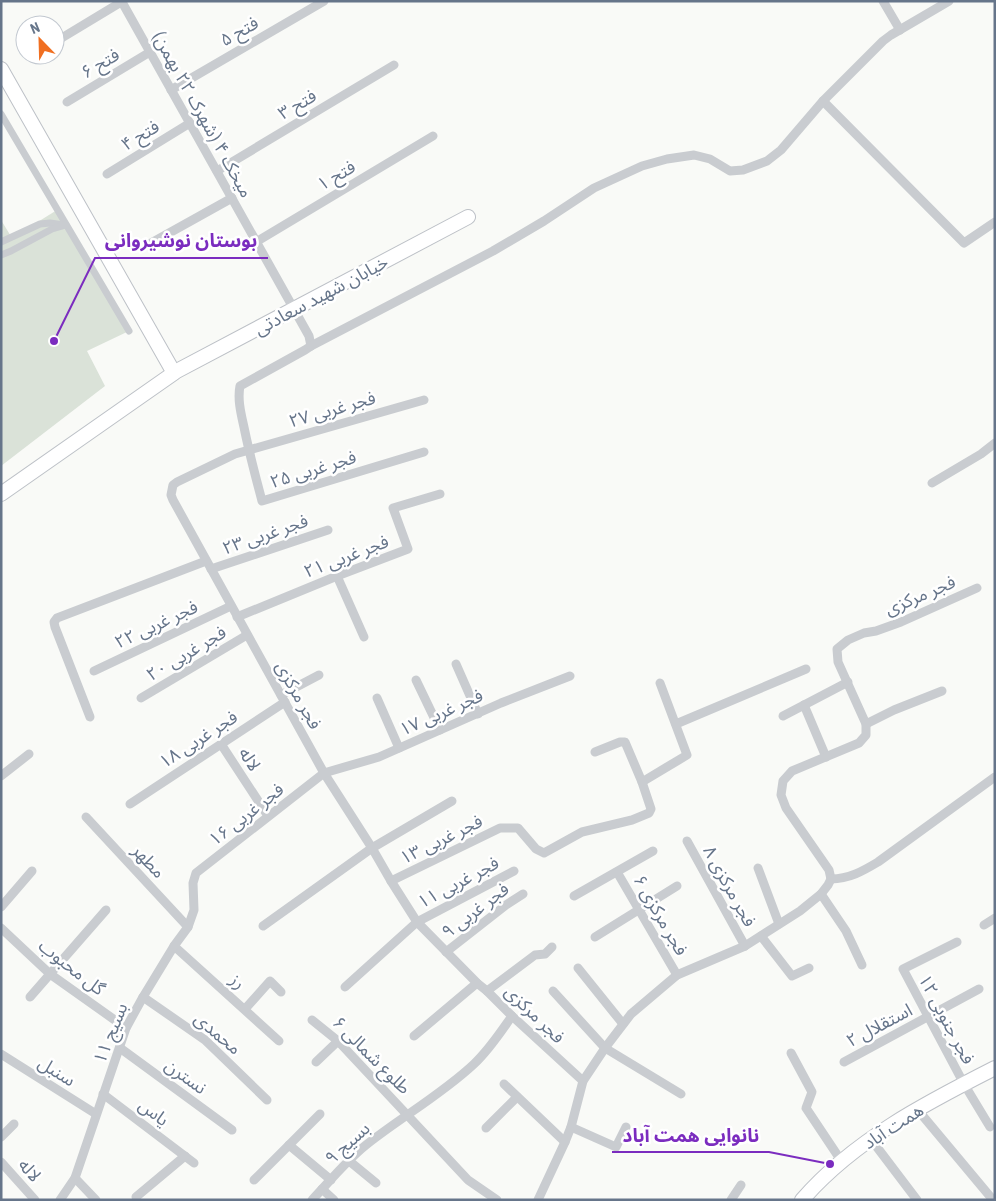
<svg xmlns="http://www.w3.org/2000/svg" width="996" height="1201" font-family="'Roboto Condensed','Noto Sans Arabic',sans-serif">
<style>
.green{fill:#dae2d8}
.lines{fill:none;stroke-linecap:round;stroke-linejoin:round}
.secondary-casing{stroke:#bdc1c7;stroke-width:16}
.pedestrian{stroke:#c9ccd0;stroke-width:7}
.minor{stroke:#c9ccd0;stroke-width:9}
.secondary{stroke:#fff;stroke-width:14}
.labels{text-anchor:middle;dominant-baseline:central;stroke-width:5;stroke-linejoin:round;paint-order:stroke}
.street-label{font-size:18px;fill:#66758a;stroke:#fff}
.leader{fill:none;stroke:#7b2cbf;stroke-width:2}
.callout-dot{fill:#7b2cbf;stroke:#fff;stroke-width:2}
.callout-label{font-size:19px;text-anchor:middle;font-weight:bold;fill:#7b2cbf;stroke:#fff;stroke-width:5;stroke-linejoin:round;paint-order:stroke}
</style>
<rect width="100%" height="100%" fill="#f9faf7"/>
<path class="green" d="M57 210 129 331 87 351 105 386 1 466V220L12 238Z"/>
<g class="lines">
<g class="secondary-casing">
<g id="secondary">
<path d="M1 69 174 373 1 494"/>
<path d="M173 373 468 217"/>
<path d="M802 1200C854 1140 926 1103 995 1068"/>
</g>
</g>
<g class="pedestrian">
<path d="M1 114 129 331"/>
<path d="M1 242 40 224 50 223 64 225"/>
<path d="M1 255 11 251 52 229 66 225"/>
</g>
<g class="minor">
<path d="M883 1 900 30"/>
<path d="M122 2 309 336 311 346 305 350 240 386C237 401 242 417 245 432 250 456 256 478 262 501L424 452"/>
<path d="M55 42 123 1"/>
<path d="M171 90 324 1"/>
<path d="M823 101 964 243 995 222"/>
<path d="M67 102 150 52"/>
<path d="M217 171 394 65"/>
<path d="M107 174 190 123"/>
<path d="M256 242 433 136"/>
<path d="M144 247 232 198"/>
<path d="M311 346 493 251 544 221 594 188 642 166 667 159 694 155 710 159 730 171 743 170 767 161 781 150 823 101 883 41 891 35 949 1"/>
<path d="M424 400 235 454 177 482 173 485 171 495 173 500 324 773 372 848 391 881 417 922 477 983 487 991 512 1016 583 1081"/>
<path d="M932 483 981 454 995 443"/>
<path d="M211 569 328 530"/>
<path d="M337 576 364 637"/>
<path d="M237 617 337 576 408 549 393 508 440 494"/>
<path d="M456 664 478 714"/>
<path d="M94 671 231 606"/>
<path d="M416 680 440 730"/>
<path d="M281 695 319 675"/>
<path d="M141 698 247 635"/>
<path d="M377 698 399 748"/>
<path d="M804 705 826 757"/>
<path d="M783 716 848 682"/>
<path d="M90 717 55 627 54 622 57 618 206 561"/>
<path d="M676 724 806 669"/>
<path d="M866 724 894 710 942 691"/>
<path d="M221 744 268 816"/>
<path d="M1 776 29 754"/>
<path d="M642 782 687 755 660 683"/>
<path d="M130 804 285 702"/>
<path d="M86 817 188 927"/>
<path d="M687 841 745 946"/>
<path d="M758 868 779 924"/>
<path d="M617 872 677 975"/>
<path d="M831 879 829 870 786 808 781 795 783 781 792 771 859 743 866 735V724L838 662 837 649 848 640 864 633 876 631 901 622 977 588"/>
<path d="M831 879C849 879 863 871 878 862L995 777"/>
<path d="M391 881 500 828H518L536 849 544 853 582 832 632 820 649 813 651 809 642 782 625 742H620L595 752"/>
<path d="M821 894 846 931 862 965"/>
<path d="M574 896 653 851"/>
<path d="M1 907 32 871"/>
<path d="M984 925 995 918"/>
<path d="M263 926 372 848 452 801"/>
<path d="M1 928 50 974 126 1028"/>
<path d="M761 936 792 976 809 968"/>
<path d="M595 937 677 886"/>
<path d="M957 942 903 969 964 1084 990 1127"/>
<path d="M174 946 279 1041"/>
<path d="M446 952 506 905 523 894"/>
<path d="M578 968 623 1024"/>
<path d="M345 987 417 922 514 871"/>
<path d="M487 991 535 955 545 954 552 947"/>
<path d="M553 991 605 1048 681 1094"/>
<path d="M30 997 106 910"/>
<path d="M143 997 205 1040 267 1100"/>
<path d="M245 1009 270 981 281 992"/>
<path d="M312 1020 338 1041 468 1180 497 1200"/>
<path d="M414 1036 477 983"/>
<path d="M120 1048 232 1130"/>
<path d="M791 1053 812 1092 806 1108 842 1162"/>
<path d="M1 1054 96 1114"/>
<path d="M316 1062 338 1041"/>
<path d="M844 1062 979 989"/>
<path d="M504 1084 565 1142"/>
<path d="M103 1094 194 1163"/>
<path d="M917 1109 993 1200"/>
<path d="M571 1127 616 1147 626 1127"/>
<path d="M486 1128 517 1097"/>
<path d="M1 1137 14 1124"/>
<path d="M870 1138 917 1200"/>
<path d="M289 1145 331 1180"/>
<path d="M348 1160 376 1183"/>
<path d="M1 1162 35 1200"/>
<path d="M75 1178 96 1200"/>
<path d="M254 1180 320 1114"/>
<path d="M322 1189 334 1200"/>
<path d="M136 1197 185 1156"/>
<path d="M60 1200 75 1178 126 1028 143 997 174 946 188 927 194 910 193 883 196 873 324 773 379 757 501 703 570 676"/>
<path d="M312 1200C330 1181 346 1161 366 1145 401 1117 441 1095 474 1064 489 1050 500 1033 512 1016"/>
<path d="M538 1200 565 1142 571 1127 583 1081 605 1048 631 1014 677 975 745 946 800 911 821 894 828 885 831 879"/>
<path d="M731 1200 741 1185"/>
</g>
<use href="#secondary" class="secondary"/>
</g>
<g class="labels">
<g class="street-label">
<text transform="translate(239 31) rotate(-30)">فتح ۵</text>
<text transform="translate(100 63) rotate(-31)">فتح ۶</text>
<text transform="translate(297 104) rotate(-31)">فتح ۳</text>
<text transform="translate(203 114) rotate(61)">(شهرک ۲۲ بهمن) میخک ۴</text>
<text transform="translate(140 135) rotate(-32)">فتح ۴</text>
<text transform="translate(336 175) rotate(-31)">فتح ۱</text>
<text transform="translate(321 295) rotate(-28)">خیابان شهید سعادتی</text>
<text transform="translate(332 409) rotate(-16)">فجر غربی ۲۷</text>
<text transform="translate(313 469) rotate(-17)">فجر غربی ۲۵</text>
<text transform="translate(265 534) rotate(-19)">فجر غربی ۲۳</text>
<text transform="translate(346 556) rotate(-21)">فجر غربی ۲۱</text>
<text transform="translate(920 595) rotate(-23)">فجر مرکزی</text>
<text transform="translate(156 624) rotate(-25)">فجر غربی ۲۲</text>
<text transform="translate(186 653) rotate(-31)">فجر غربی ۲۰</text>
<text transform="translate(299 695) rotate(61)">فجر مرکزی</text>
<text transform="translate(441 712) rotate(-24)">فجر غربی ۱۷</text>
<text transform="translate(198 739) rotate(-33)">فجر غربی ۱۸</text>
<text transform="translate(250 759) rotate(57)">لاله</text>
<text transform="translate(246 814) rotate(-38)">فجر غربی ۱۶</text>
<text transform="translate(441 839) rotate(-26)">فجر غربی ۱۳</text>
<text transform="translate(149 861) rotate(47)">مطهر</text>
<text transform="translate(458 882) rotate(-28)">فجر غربی ۱۱</text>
<text transform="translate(730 886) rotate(61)">فجر مرکزی ۸</text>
<text transform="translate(475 910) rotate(-37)">فجر غربی ۹</text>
<text transform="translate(661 915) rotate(60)">فجر مرکزی ۶</text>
<text transform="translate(72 967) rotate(38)">گل محبوب</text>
<text transform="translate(238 981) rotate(42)">رز</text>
<text transform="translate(535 1014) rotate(44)">فجر مرکزی</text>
<text transform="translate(947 1019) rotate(62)">فجر جنوبی ۱۲</text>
<text transform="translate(879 1025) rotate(-28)">استقلال ۲</text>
<text transform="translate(110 1033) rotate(-68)">بسیج ۱۱</text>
<text transform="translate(218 1033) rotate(40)">محمدی</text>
<text transform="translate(372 1055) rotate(45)">طلوع شمالی ۶</text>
<text transform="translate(57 1071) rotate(32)">سنبل</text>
<text transform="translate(186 1076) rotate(36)">نسترن</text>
<text transform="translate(154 1112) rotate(37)">یاس</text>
<text transform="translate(893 1126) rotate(-33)">همت آباد</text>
<text transform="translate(347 1143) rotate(-42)">بسیج ۹</text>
<text transform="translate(30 1170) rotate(48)">لاله</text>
</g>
</g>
<path class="leader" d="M54 341L95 258H268M830 1164L769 1152H612"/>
<g class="callout-dot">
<circle cx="54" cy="341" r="5"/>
<circle cx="830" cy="1164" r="5"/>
</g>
<g class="callout-label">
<text x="181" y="247">بوستان نوشیروانی</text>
<text x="691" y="1142">نانوایی همت آباد</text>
</g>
<rect width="996" height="1201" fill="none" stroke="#66758a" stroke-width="5"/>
<g transform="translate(40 40) rotate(337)"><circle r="24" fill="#ffffff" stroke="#c2c8d0"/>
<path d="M0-4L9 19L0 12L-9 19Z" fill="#f06f21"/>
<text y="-8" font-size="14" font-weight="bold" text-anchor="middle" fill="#66758a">N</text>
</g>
</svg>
